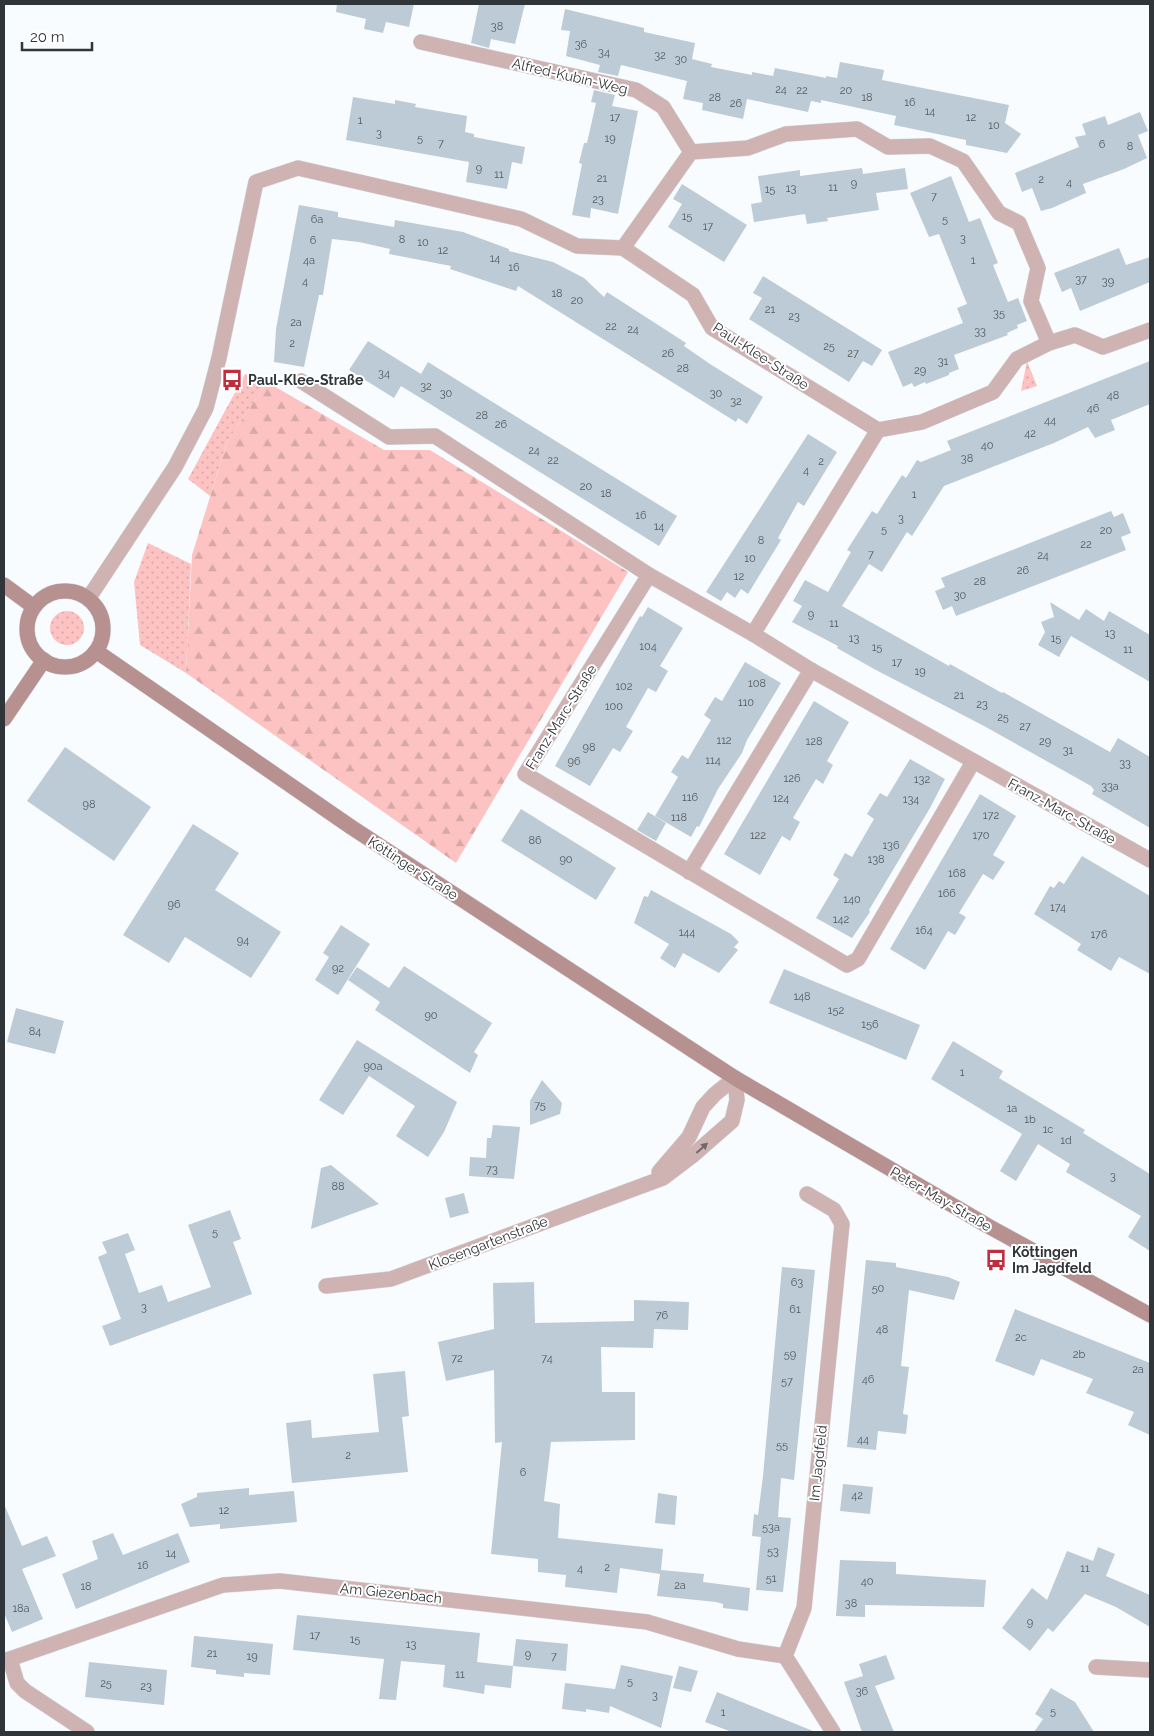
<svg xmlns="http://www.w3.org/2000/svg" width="1154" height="1736" font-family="Raleway,sans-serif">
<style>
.grass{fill:url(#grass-dots)}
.forest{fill:url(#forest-firs)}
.building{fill:#bdcbd6}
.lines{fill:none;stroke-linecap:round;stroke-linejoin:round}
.street-casing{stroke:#d5d8db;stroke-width:16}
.secondary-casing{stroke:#d5d8db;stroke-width:16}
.street{stroke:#cfb3b3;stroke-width:15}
.secondary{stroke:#b79090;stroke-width:15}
.oneway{fill:#70676a}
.labels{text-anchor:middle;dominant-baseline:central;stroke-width:4;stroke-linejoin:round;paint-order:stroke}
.number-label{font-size:11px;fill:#535a60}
.street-label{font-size:14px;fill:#303539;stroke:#fff}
.poi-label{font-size:14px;font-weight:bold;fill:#303539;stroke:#fff;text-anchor:start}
</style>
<defs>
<pattern id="grass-dots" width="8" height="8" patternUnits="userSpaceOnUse" patternTransform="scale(1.25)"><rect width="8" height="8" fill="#fcc3c2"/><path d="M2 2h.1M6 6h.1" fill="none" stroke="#d8a8a7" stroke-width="1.8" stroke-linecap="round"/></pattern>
<pattern id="forest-firs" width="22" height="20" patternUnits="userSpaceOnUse" patternTransform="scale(1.25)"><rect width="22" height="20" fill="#fcc3c2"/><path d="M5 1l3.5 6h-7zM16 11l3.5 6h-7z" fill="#d8a8a7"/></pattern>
</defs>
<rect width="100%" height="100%" fill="#f9fcfe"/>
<g class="grass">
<path d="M1027 361 1037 386 1021 391Z"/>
<path d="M245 374 267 382 227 442 210 496 188 479Z"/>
<path d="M148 543 191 564 186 673 140 645 134 582Z"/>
<circle cx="67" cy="628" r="17"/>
</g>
<path class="forest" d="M267 382 384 450H430L628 572 456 863 186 673 192 555 227 442Z"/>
<g class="building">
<path d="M337 4H414L409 27 386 22 383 33 364 29 366 19 336 12Z"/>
<path d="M479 4H525L515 44 491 39 489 48 471 43Z"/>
<path d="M565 9 644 28V32L695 43 692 59 712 64 711 67 752 75V72L773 76 775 68 826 78V76L837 78 840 62 884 70 882 80 1009 105 1005 123 1021 134 1007 153 966 145V140L894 125 896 116 821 100V103L811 101 808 112 747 99 743 119 702 110 703 103 683 99 687 81 621 65 618 76 598 72 600 65 566 56 570 31 561 30Z"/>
<path d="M594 90 615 95 612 106 638 111 618 214 591 208 590 218 572 215 582 164 579 163 584 143H587L596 103 591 102Z"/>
<path d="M353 97 395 104V100L416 104 415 107 467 116 465 132 474 134V137L525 147 522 164 512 162 507 189 466 182 469 162 346 140Z"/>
<path d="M1140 112 1148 131 1138 135 1147 158 1124 169 1083 184 1086 193 1052 208 1041 211 1032 188 1022 192 1015 173 1079 147 1075 137 1086 135 1082 124 1105 116 1108 125Z"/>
<path d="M862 168 863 174 905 168 908 189 876 193 879 210 827 218 828 221 807 224 805 214 754 222 751 204 762 202 758 176 800 170V176Z"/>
<path d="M951 176 969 222 980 218 998 263 993 265 1008 302 1018 298 1027 321 1017 325 1018 328 1007 333 1008 335 954 355 959 369 949 373V375L926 384 925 382 914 387 912 383 903 387 888 352 963 323 957 308 967 304 939 234 929 237 910 193Z"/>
<path d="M682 184 747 225 724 262 668 227 682 204 673 199Z"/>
<path d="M299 205 338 212V217L394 227 395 220 463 232 509 249V251L553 262 584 278 604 297 607 292 686 343 684 346 710 364 763 397 747 424 738 418 736 422 518 286 516 291 450 269 451 266 389 254 390 249 359 242 332 239 323 295H319L304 367 274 362 276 329Z"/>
<path d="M1119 248 1126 265 1150 257V282L1080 311 1071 288 1062 292 1054 273Z"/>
<path d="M763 276 882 350 872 366 863 361 849 382 749 319 762 298 753 293Z"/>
<path d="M368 341 421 374 428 362 677 516 659 546 401 386 394 398 349 370Z"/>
<path d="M1150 361V404L1111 420 1115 430 1095 438 1088 427 1054 443 944 486 912 536 907 532 882 572 869 564 842 606 949 666 950 664 1002 693 1003 692 1110 752 1118 738 1150 757V828L1092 794 1094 790 1091 786 984 726 874 669 837 648 838 646 792 622 802 606 793 601 805 580 828 592 851 552 847 550 872 511 877 514 902 475 906 478 917 460 921 462 951 450 947 441Z"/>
<path d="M808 434 837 452 804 506 798 502 778 538 781 540 748 594 741 589 735 598 727 592 721 601 706 592Z"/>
<path d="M1111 511 1114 517 1123 513 1131 533 1121 537 1126 550 956 616 952 606 943 610 935 591 945 587 941 578Z"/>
<path d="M1050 602 1079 620 1086 609 1104 621 1109 611 1150 635V682L1071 636 1059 657 1038 645 1045 632 1041 622 1054 617Z"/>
<path d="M648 607 683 628 660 666 668 671 656 692 648 688 626 727 633 731 620 752 613 748 590 786 555 766 640 616 642 617Z"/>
<path d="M745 662 781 683 747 740 742 753 718 789 699 827 697 826 691 837 655 816 678 777 671 772 682 755 688 759 711 720 704 715 715 697 722 701Z"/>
<path d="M814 701 849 722 827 761 833 765 823 784 816 779 793 818 800 822 790 841 782 836 760 875 724 854Z"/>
<path d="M65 747 151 807 114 861 27 801Z"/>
<path d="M910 759 945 779 930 808 869 910 870 912 852 938 816 918 839 879 833 875 845 853 852 857 874 819 867 814 880 793 887 797Z"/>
<path d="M980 794 1016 816 993 855 1005 862 993 880 983 874 959 913 966 917 955 935 948 931 925 970 890 949Z"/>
<path d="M521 809 616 868 596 900 501 841Z"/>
<path d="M648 812 666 823 656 841 637 830Z"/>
<path d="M193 824 239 853 215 890 281 932 251 978 185 937 169 963 123 935Z"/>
<path d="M1082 856 1150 896V974L1119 957 1111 971 1077 950 1081 944 1034 914 1050 886 1054 888 1059 881 1064 884Z"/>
<path d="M651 890 731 934 739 942 734 947 738 950 719 973 683 953 675 968 660 958 669 944 634 923 644 896 648 897Z"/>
<path d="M341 925 370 944 338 995 315 980 329 957 323 953Z"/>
<path d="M404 966 492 1023 474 1052 478 1055 470 1073 375 1010 380 1002 348 980 357 967 389 988Z"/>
<path d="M784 969 920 1025 906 1060 769 1003Z"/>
<path d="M16 1008 64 1021 55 1054 7 1042Z"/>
<path d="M357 1040 457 1102 444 1132 428 1157 396 1136 415 1106 369 1076 343 1115 319 1100Z"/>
<path d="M953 1041 1003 1071 999 1078 1085 1130 1083 1133 1150 1174V1251L1128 1237 1141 1216 1066 1172 1070 1164 1038 1144 1016 1181 1000 1171 1022 1134 931 1079Z"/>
<path d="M542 1080 562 1103 560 1114 530 1125V1101Z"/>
<path d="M493 1125 520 1127 514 1179 469 1176 470 1157 486 1158 487 1138H491Z"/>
<path d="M331 1165 379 1204 311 1229 321 1168Z"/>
<path d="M464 1193 469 1213 450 1218 445 1198Z"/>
<path d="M230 1210 241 1239 233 1242 252 1294 110 1346 102 1326 121 1319 98 1257 107 1253 102 1242 128 1233 135 1250 125 1254 139 1293 162 1285 168 1302 211 1287 188 1225Z"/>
<path d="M866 1260 896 1263V1267L948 1277 960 1282 954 1300 909 1290 901 1366 909 1367 903 1414 908 1415 906 1434 878 1431 876 1450 847 1447Z"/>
<path d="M782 1267 815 1270 794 1480 781 1478 778 1517 791 1518 783 1592 756 1590 761 1537 752 1536 754 1514 758 1515 763 1476Z"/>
<path d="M534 1282 535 1323 634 1321V1300L689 1302 688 1330 654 1329 653 1348 601 1347 602 1392H635V1440L551 1442 544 1501 560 1504 558 1538 663 1549 661 1570 704 1574 703 1582 750 1588 748 1611 723 1608V1604L716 1602 657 1596 660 1574 620 1568 617 1593 565 1587 566 1575 538 1572V1559L491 1554 502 1442 495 1443 494 1370 446 1381 438 1342 494 1329 493 1283Z"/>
<path d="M1015 1309 1150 1363V1435L1128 1425 1134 1412 1086 1393 1093 1379 1041 1359 1034 1376 995 1361Z"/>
<path d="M405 1371 409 1416 402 1417 408 1472 292 1483 286 1423 311 1420 312 1438 379 1432 373 1374Z"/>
<path d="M843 1484 873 1487 870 1514 840 1511Z"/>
<path d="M249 1488V1495L294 1491 297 1522 220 1529V1524L190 1527 181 1504 197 1497V1493Z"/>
<path d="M658 1493 677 1496 675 1525 655 1523Z"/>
<path d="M4 1504 22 1546 47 1536 56 1556 22 1569 43 1619 12 1632 4 1613Z"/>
<path d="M113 1533 123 1555 178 1533 190 1562 76 1609 62 1574 98 1559 92 1541Z"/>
<path d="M1098 1547 1115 1554 1106 1576 1150 1595V1627L1116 1607 1085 1594 1053 1632 1048 1628 1030 1651 1002 1628 1032 1588 1047 1600 1067 1551 1093 1561Z"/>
<path d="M840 1560 896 1562V1574L986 1580 984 1607 865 1605V1617L836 1616Z"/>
<path d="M297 1615 480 1633 477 1662 513 1666 516 1639 568 1644 566 1671 513 1666 511 1688 485 1685 484 1694 443 1687 445 1665 401 1661 396 1700 379 1699 384 1659 293 1650Z"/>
<path d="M194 1636 273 1644 270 1675 244 1673V1677L216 1674V1670L191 1667Z"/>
<path d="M886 1655 895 1679 875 1686 894 1732H862L844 1682 863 1676 859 1664Z"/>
<path d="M89 1662 167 1670 164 1705 85 1697Z"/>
<path d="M621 1665 673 1676 661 1728 610 1706 609 1713 586 1709V1712L562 1709 565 1683 615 1689Z"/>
<path d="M679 1666 698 1671 691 1692 673 1688Z"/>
<path d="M1051 1688 1075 1702 1094 1732H1034L1043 1719 1035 1714Z"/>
<path d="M717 1692 813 1731V1732H732L705 1722Z"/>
</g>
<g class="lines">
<g class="street-casing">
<g id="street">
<path d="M421 42 636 90 663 107 691 152"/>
<path d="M623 248 691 152 748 148 786 134 857 129 888 147 930 146 963 161 999 213 1019 223 1038 268 1031 301 1049 343"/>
<path d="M301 381 389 437 435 436 649 575 753 634 811 670 1150 860"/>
<path d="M649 575 525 774 847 965 858 959 973 762"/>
<path d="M88 599 175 467 206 408 219 358 256 182 298 168 521 219 577 246 623 248 693 295 712 328 878 430 922 422 993 392 1017 359 1049 343 1075 335 1103 347 1150 330"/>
<path d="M753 634 878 430"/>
<path d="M689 872 811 670"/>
<path d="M659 1172 689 1137 703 1107 715 1094 735 1078"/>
<path d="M807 1194 834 1210 842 1224 804 1608 785 1656 833 1732"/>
<path d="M326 1286 391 1279 663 1178 692 1156 732 1121 737 1100 735 1078"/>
<path d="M10 1659 17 1683 25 1691 87 1732"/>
<path d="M4 1661 223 1585 280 1581 647 1622 738 1649 785 1656"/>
<path d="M1096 1667 1150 1670"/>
</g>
</g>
<g class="secondary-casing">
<g id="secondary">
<path d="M4 585 34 607"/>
<circle cx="65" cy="629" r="38"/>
<path d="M96 651 351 827 735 1078 988 1226 1150 1315"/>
<path d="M4 719 44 660"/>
</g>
</g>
<use href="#street" class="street"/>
<use href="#secondary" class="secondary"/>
</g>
<defs><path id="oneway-solid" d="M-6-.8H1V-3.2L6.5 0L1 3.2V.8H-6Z" transform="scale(1.25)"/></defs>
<use class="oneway" href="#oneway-solid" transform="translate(702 1148) rotate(-42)"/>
<defs>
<g id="bus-bare" transform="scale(1.725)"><path d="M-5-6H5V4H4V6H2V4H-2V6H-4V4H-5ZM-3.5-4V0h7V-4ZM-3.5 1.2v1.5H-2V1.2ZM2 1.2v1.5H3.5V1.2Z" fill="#be2e3f" stroke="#fff" stroke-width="2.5" paint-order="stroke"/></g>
</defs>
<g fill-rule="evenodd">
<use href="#bus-bare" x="232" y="380"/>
<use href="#bus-bare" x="996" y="1260"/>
</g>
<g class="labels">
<g class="number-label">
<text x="497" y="26">38</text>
<text x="581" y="44">36</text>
<text x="604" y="52">34</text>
<text x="660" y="55">32</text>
<text x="681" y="59">30</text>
<text x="781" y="89">24</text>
<text x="802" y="90">22</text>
<text x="846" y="90">20</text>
<text x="715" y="97">28</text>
<text x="867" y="97">18</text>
<text x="910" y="102">16</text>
<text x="736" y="103">26</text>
<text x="930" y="111">14</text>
<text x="615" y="117">17</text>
<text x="971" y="117">12</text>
<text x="360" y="120">1</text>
<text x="994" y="125">10</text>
<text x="379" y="133">3</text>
<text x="420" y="138">5</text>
<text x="610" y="138">19</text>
<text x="441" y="143">7</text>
<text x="1102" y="144">6</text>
<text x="1130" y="146">8</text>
<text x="479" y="168">9</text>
<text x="499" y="174">11</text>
<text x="602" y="178">21</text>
<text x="1041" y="179">2</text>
<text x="1069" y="182">4</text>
<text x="854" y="183">9</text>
<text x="833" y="187">11</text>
<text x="791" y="188">13</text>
<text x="770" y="189">15</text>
<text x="934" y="196">7</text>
<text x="598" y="199">23</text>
<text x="687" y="216">15</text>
<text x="317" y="219">6a</text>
<text x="945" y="219">5</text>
<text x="708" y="226">17</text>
<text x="963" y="238">3</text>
<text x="402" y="239">8</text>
<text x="313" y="240">6</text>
<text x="423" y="242">10</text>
<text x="443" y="250">12</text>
<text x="495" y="258">14</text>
<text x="309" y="260">4a</text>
<text x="973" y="260">1</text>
<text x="514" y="267">16</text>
<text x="1081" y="279">37</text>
<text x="305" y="281">4</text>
<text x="1108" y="281">39</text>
<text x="557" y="293">18</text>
<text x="577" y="300">20</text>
<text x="770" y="309">21</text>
<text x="999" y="313">35</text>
<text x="794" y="316">23</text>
<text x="296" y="322">2a</text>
<text x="611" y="326">22</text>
<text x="633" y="329">24</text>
<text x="980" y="331">33</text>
<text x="292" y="343">2</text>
<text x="829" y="346">25</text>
<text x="668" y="353">26</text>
<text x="853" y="353">27</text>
<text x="943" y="361">31</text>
<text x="683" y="368">28</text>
<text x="920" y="370">29</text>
<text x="384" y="373">34</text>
<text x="426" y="386">32</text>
<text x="446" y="393">30</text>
<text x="716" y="393">30</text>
<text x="1113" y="395">48</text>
<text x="736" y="401">32</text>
<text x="1093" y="408">46</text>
<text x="482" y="415">28</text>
<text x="1050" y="420">44</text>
<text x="501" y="424">26</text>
<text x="1030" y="433">42</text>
<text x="987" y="445">40</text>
<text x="534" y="450">24</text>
<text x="967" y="458">38</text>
<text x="553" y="460">22</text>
<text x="821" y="461">2</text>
<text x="806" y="470">4</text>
<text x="586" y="486">20</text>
<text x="606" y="493">18</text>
<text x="914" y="494">1</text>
<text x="641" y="515">16</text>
<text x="901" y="518">3</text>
<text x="659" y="526">14</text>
<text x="884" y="529">5</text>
<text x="1106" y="530">20</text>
<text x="761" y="540">8</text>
<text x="1086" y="544">22</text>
<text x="871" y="554">7</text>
<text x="1043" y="555">24</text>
<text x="750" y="558">10</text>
<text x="1023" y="570">26</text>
<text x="739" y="576">12</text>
<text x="980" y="581">28</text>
<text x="960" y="595">30</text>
<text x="811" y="614">9</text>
<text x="834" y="623">11</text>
<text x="1110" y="633">13</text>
<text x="854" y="638">13</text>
<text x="1056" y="638">15</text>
<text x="648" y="646">104</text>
<text x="877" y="647">15</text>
<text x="1128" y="649">11</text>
<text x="897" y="662">17</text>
<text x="920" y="671">19</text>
<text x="757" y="683">108</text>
<text x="624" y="686">102</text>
<text x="959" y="695">21</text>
<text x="746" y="702">110</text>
<text x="982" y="704">23</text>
<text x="614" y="706">100</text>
<text x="1003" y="717">25</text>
<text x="1025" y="726">27</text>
<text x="724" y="740">112</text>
<text x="814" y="741">128</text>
<text x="1045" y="741">29</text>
<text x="589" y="747">98</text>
<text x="1068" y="750">31</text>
<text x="713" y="760">114</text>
<text x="574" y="761">96</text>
<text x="1125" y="763">33</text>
<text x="792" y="778">126</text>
<text x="922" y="779">132</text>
<text x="1110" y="786">33a</text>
<text x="690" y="797">116</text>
<text x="781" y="798">124</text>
<text x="911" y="799">134</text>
<text x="89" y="804">98</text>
<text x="991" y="815">172</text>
<text x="679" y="817">118</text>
<text x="758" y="835">122</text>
<text x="981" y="835">170</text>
<text x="535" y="840">86</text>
<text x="891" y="845">136</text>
<text x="566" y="859">90</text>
<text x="876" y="859">138</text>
<text x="957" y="873">168</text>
<text x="947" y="893">166</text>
<text x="852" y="899">140</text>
<text x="174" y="904">96</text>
<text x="1058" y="907">174</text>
<text x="841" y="919">142</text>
<text x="924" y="930">164</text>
<text x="687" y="932">144</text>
<text x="1099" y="934">176</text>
<text x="243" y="940">94</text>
<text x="338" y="968">92</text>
<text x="802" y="996">148</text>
<text x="836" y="1010">152</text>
<text x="431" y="1015">90</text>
<text x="870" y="1024">156</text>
<text x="35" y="1031">84</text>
<text x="373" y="1066">90a</text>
<text x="962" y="1072">1</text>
<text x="540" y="1105">75</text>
<text x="1012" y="1108">1a</text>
<text x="1030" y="1119">1b</text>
<text x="1048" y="1129">1c</text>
<text x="1066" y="1140">1d</text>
<text x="492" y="1169">73</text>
<text x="1113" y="1176">3</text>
<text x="338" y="1186">88</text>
<text x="215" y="1232">5</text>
<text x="797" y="1282">63</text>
<text x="878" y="1288">50</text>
<text x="144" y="1307">3</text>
<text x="795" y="1309">61</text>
<text x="662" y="1315">76</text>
<text x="882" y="1329">48</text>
<text x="1021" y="1337">2c</text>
<text x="790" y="1354">59</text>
<text x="1079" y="1354">2b</text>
<text x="457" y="1358">72</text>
<text x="547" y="1358">74</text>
<text x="1138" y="1369">2a</text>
<text x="868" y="1379">46</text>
<text x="787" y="1381">57</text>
<text x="863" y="1439">44</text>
<text x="782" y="1445">55</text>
<text x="348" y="1455">2</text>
<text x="523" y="1472">6</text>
<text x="857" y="1495">42</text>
<text x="224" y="1510">12</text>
<text x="771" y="1527">53a</text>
<text x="773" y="1551">53</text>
<text x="171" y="1553">14</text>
<text x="143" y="1565">16</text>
<text x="607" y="1567">2</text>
<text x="580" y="1568">4</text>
<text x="1085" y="1568">11</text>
<text x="771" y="1578">51</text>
<text x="867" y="1581">40</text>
<text x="680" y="1585">2a</text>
<text x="86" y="1586">18</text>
<text x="851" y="1603">38</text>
<text x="21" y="1608">18a</text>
<text x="1030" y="1622">9</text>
<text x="315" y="1635">17</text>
<text x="355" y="1639">15</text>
<text x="411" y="1644">13</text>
<text x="212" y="1653">21</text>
<text x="528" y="1654">9</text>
<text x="252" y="1656">19</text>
<text x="554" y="1656">7</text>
<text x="460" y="1674">11</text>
<text x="630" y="1681">5</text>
<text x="106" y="1683">25</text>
<text x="146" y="1686">23</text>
<text x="862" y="1691">36</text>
<text x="655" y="1695">3</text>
<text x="1053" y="1711">5</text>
<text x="723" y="1712">1</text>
</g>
<g class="street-label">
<text transform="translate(570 76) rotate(13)">Alfred-Kubin-Weg</text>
<text transform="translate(761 356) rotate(33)">Paul-Klee-Straße</text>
<text transform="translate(561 717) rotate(-58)">Franz-Marc-Straße</text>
<text transform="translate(1062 811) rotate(29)">Franz-Marc-Straße</text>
<text transform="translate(413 868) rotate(33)">Köttinger Straße</text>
<text transform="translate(941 1199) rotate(30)">Peter-May-Straße</text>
<text transform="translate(488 1243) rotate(-21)">Klosengartenstraße</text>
<text transform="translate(818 1463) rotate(-84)">Im Jagdfeld</text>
<text transform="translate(391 1593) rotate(6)">Am Giezenbach</text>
</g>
<g class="poi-label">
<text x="248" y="380">Paul-Klee-Straße</text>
<text x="1012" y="1252">Köttingen<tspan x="1012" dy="16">Im Jagdfeld</tspan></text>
</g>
</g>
<rect width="1154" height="1736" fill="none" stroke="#303539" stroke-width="10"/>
<path d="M22 42v8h70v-8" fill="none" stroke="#303539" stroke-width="2.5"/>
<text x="30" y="42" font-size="15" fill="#303539" stroke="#ffffff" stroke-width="4" paint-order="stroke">20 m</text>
</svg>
